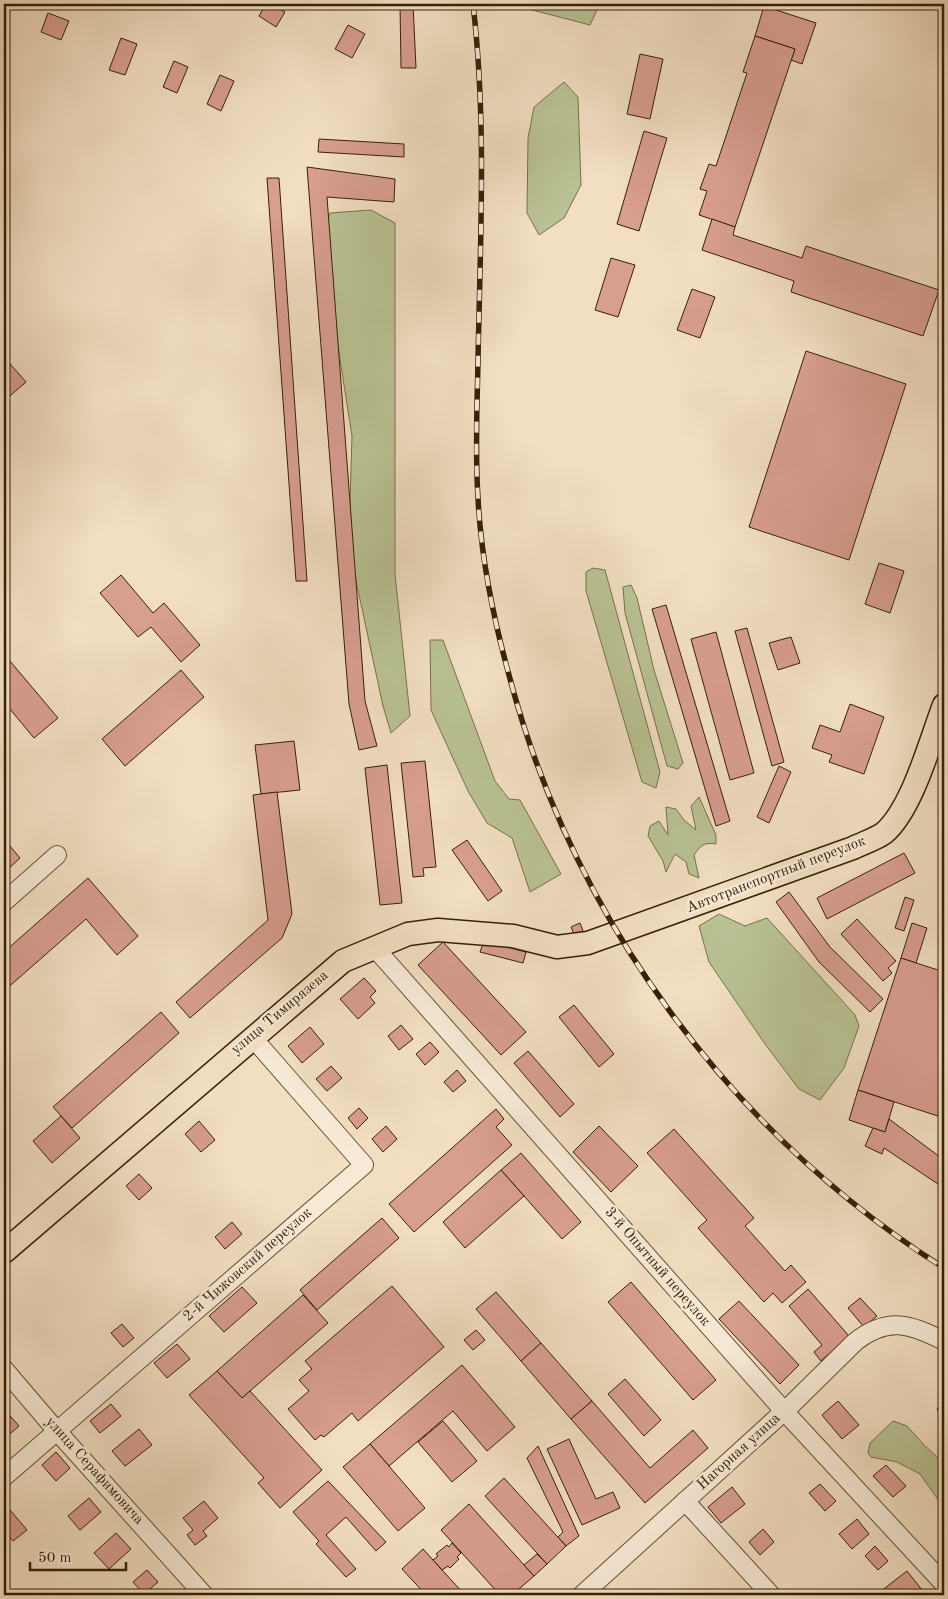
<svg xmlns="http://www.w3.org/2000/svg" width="948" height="1599" font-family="'Old Standard TT',serif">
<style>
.green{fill:#b9c294;stroke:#78714c}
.building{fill:#d89e90;stroke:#372005}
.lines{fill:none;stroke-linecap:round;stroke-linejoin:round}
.minor-casing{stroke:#665034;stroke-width:20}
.major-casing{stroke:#372005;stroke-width:25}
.minor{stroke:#f7ead7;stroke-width:18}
.major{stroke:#f2dfc2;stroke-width:22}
.rail-casing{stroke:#372005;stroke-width:5.5}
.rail{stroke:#f7ead7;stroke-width:4;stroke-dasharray:11;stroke-linecap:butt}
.labels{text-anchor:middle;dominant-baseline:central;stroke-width:5;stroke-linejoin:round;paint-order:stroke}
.street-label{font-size:15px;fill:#372005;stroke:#f7ead7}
</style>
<rect width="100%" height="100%" fill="#f2dfc2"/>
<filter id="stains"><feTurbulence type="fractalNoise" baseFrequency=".004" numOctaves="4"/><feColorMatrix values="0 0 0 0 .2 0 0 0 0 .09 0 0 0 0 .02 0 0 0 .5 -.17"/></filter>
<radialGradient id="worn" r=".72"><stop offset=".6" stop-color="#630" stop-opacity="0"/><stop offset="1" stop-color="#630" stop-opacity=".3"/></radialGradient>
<g class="green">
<path d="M517 4H600L590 25 517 6Z"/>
<path d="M564 82 578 97 581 185 564 218 539 235 527 213 528 138 534 107Z"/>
<path d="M371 210 395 223V574L410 716 391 733 383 706 356 581 349 534 352 436 321 238 330 213Z"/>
<path d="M593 568 605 570 660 772 656 788 642 782 586 591V572Z"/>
<path d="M631 585 637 598 654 670 683 763 678 769 667 766 625 613 623 587Z"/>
<path d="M430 640H443L495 781 509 799 520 800 561 874 530 892 512 838 487 823 468 791 431 710Z"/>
<path d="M699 797 716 835V844C704 842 701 845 694 855L699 878 689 874 686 862 675 854 666 872 663 861 648 836 650 826 659 821 668 835 666 807 676 809 684 820 696 830 691 806Z"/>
<path d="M719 914 745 926 767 918 855 1015 859 1026 844 1068 820 1100 799 1089 765 1044 709 962 699 926Z"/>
<path d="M893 1421 907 1426 925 1446 944 1463V1508L920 1474 897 1462 871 1457 868 1453 870 1443Z"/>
</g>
<g class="building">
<path d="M4 4H9L4 16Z"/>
<path d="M266 4H271L285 12 276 27 259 16Z"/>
<path d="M400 4H413L416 68H401Z"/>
<path d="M764 6 816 23 802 64 791 60 795 49 755 36Z"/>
<path d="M48 13 69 21 61 40 41 32Z"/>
<path d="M348 25 365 34 352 58 335 49Z"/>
<path d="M755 36 795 49 735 227 699 215 707 191 700 189 709 164 716 166 747 73 743 72Z"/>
<path d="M121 38 137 44 125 75 109 70Z"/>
<path d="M640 54 663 59 650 119 627 114Z"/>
<path d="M174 61 188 67 177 93 163 87Z"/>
<path d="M220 75 234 81 221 111 207 104Z"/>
<path d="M644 131 667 138 639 231 617 224Z"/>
<path d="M319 139 404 144V157L318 152Z"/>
<path d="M307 167 395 179 394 202 327 197 365 701 377 746 359 750 349 704Z"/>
<path d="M267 178H279L307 581H296Z"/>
<path d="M712 219 735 227 733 235 802 258 806 246 939 290 923 336 791 292 794 281 702 250Z"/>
<path d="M611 258 635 265 618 317 595 310Z"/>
<path d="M692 289 715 297 700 338 677 330Z"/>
<path d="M806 351 906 384 849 560 749 527Z"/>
<path d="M4 357 26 382 4 401Z"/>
<path d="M879 563 904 571 890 613 865 604Z"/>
<path d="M121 575 153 613 164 603 200 645 181 662 151 627 138 637 100 593Z"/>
<path d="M666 605 730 821 716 826 652 609Z"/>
<path d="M747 628 784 762 772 766 735 631Z"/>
<path d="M716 632 754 773 730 780 691 639Z"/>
<path d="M791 637 800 663 778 670 769 643Z"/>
<path d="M4 654 58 718 34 738 4 702Z"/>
<path d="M181 670 204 697 125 766 102 739Z"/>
<path d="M850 704 884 717 864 774 829 762 832 755 812 748 820 725 840 732Z"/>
<path d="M294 741 300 790 261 794 255 745Z"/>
<path d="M425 761 436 867 423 868 424 876 413 877 401 763Z"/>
<path d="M387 765 402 903 380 905 365 768Z"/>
<path d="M779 766 791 772 769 823 757 817Z"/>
<path d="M277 792 292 914 282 938 190 1018 176 1002 268 920 253 795Z"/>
<path d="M4 839 20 858 4 873Z"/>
<path d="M467 840 502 891 488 901 452 850Z"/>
<path d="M904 853 915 873 827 919 817 898Z"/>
<path d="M88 878 138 936 117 955 86 919 4 991V952Z"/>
<path d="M789 892 830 947 883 999 870 1012 819 962 776 902Z"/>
<path d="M905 897 914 900 904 931 895 928Z"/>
<path d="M857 919 896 961 888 968 892 973 883 981 841 934Z"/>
<path d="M580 923 583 931 574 934 571 927Z"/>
<path d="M912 923 927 928 916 963 901 958Z"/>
<path d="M484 941 526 952 523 963 480 952Z"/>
<path d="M443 942 526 1032 501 1055 418 965Z"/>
<path d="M901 958 944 972V1118L858 1090Z"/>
<path d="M364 978 376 991 370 997 375 1003 358 1019 340 999Z"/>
<path d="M574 1005 614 1054 599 1067 559 1017Z"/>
<path d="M161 1012 179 1033 72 1128 53 1107Z"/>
<path d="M401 1025 413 1039 399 1050 388 1036Z"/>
<path d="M310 1027 324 1044 302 1063 288 1046Z"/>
<path d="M430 1042 439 1052 425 1065 416 1054Z"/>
<path d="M528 1051 574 1104 560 1117 514 1063Z"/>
<path d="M331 1066 342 1078 327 1091 316 1079Z"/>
<path d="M457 1070 466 1081 453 1092 444 1082Z"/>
<path d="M858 1090 894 1102 885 1132 849 1120Z"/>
<path d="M359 1108 368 1118 357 1129 348 1118Z"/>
<path d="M496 1109 504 1119 496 1127 512 1145 414 1232 389 1204Z"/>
<path d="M61 1116 80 1138 52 1163 33 1141Z"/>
<path d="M889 1119 944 1160V1188L884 1148 882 1154 865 1146 873 1128 885 1132Z"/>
<path d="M199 1121 215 1140 201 1152 185 1134Z"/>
<path d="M386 1126 397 1139 383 1152 372 1139Z"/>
<path d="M599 1126 638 1166 611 1192 573 1152Z"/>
<path d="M674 1129 754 1218 745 1226 785 1271 791 1265 806 1282 782 1303 773 1293 764 1302 698 1228 707 1220 647 1153Z"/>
<path d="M521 1153 581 1222 562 1239 501 1170Z"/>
<path d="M501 1170 524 1196 465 1248 443 1222Z"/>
<path d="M139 1174 152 1188 139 1200 126 1186Z"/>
<path d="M382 1218 399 1238 317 1310 300 1290Z"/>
<path d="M232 1222 242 1234 225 1249 215 1237Z"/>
<path d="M631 1282 716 1380 693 1400 608 1302Z"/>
<path d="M392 1286 444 1347 358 1421 352 1413 324 1437 321 1435 315 1440 288 1409 309 1391 299 1380 312 1369 305 1361Z"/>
<path d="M242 1287 257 1303 224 1332 209 1316Z"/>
<path d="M808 1289 849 1336 821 1361 814 1352 822 1345 789 1306Z"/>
<path d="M496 1292 541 1343 521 1361 476 1309Z"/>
<path d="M303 1295 328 1323 242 1398 217 1371Z"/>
<path d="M860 1298 877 1316 864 1327 848 1308Z"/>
<path d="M739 1301 799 1365 780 1384 719 1319Z"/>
<path d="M122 1324 134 1338 123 1347 111 1333Z"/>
<path d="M476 1330 485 1340 473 1350 464 1340Z"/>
<path d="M541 1343 592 1401 571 1419 521 1361Z"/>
<path d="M177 1344 190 1359 167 1378 154 1363Z"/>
<path d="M462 1365 515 1427 487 1451 453 1411 389 1466 370 1444Z"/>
<path d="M217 1371 242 1398 250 1391 322 1470 280 1508 258 1483 264 1478 189 1395Z"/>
<path d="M625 1379 661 1420 644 1436 608 1394Z"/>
<path d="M944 1395V1414L937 1410Z"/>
<path d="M592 1401 650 1468 693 1430 708 1448 645 1503 571 1419Z"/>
<path d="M838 1401 859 1425 842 1439 822 1415Z"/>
<path d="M111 1404 121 1416 100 1433 90 1421Z"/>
<path d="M4 1409 19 1426 4 1439Z"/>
<path d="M443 1421 477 1461 452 1482 418 1442Z"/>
<path d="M139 1429 152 1445 125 1466 112 1451Z"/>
<path d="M569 1439 596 1499 613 1492 620 1508 582 1525 547 1449Z"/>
<path d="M370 1444 425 1508 398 1531 343 1467Z"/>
<path d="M538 1446 579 1536 566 1546 558 1537 563 1532 527 1458Z"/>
<path d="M56 1452 70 1468 56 1481 42 1465Z"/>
<path d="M886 1465 906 1486 893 1497 873 1476Z"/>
<path d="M504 1478 566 1546 547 1564 485 1496Z"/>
<path d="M328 1481 386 1542 376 1551 346 1517 326 1535 356 1569 346 1577 316 1544 319 1541 293 1512Z"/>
<path d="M820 1484 836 1501 825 1511 809 1493Z"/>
<path d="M732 1487 745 1504 721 1523 708 1507Z"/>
<path d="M89 1498 101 1512 80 1530 68 1516Z"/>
<path d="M204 1501 218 1518 203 1531 207 1536 195 1545 187 1535 193 1530 183 1518Z"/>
<path d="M4 1503 27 1530 13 1541 4 1530Z"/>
<path d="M469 1504 534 1576 512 1595H500L441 1530Z"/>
<path d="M857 1519 869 1534 852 1549 839 1534Z"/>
<path d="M763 1529 774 1542 760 1555 749 1542Z"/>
<path d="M116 1533 131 1549 109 1569 94 1553Z"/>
<path d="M452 1543 461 1553 457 1557 459 1559 450 1568 448 1566 442 1570 433 1560 438 1556 436 1554 447 1545 449 1547Z"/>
<path d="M875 1546 888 1561 878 1570 865 1556Z"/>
<path d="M423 1549 442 1570 465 1595H426L402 1569Z"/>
<path d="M537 1554 547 1564 534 1576 524 1565Z"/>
<path d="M147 1570 158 1582 144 1594 133 1582Z"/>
<path d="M907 1571 926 1595H876Z"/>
<path d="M813 1590 818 1595H808Z"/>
</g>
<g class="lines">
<g class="minor-casing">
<g id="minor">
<path d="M4 902 57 855"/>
<path d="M374 947 784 1411 944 1584"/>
<path d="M4 1369 56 1430 204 1595"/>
<path d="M4 1477 364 1165 252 1037"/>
<path d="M685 1501 771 1595"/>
<path d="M582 1595 791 1405 855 1342C888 1316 910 1324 944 1341"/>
</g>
</g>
<g class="major-casing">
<path id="major" d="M4 1252 343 961 408 934 438 930 513 936 557 947 588 943 853 848C863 843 876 839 884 833 912 810 931 739 944 705"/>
</g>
<use href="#minor" class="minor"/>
<use href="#major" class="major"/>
<g class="rail-casing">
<path id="rail" d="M473 4C487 123 480 243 478 362 477 407 475 453 478 498 481 558 493 617 509 675 573 919 731 1133 944 1268"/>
</g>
<use href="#rail" class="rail"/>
</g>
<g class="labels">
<g class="street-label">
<text transform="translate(776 875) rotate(-21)">Автотранспортный переулок</text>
<text transform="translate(280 1013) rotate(-40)">улица Тимирязева</text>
<text transform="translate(248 1265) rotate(-41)">2-й Чижовский переулок</text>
<text transform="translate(657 1267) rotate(49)">3-й Опытный переулок</text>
<text transform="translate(739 1452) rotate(-42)">Нагорная улица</text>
<text transform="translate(94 1471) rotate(48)">улица Серафимовича</text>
</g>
</g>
<rect width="948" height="1599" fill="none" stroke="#f2dfc2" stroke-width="20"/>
<rect x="5" y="5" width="938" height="1589" fill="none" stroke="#372005" stroke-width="2.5"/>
<rect x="10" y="10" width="928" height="1579" fill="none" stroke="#372005"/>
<path d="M30 1562v8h96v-8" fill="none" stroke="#372005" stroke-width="2.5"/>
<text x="38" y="1562" font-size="15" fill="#372005" stroke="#f7ead7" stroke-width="4" paint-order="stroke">50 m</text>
<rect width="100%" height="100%" filter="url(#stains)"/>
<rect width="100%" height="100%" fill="url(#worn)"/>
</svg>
